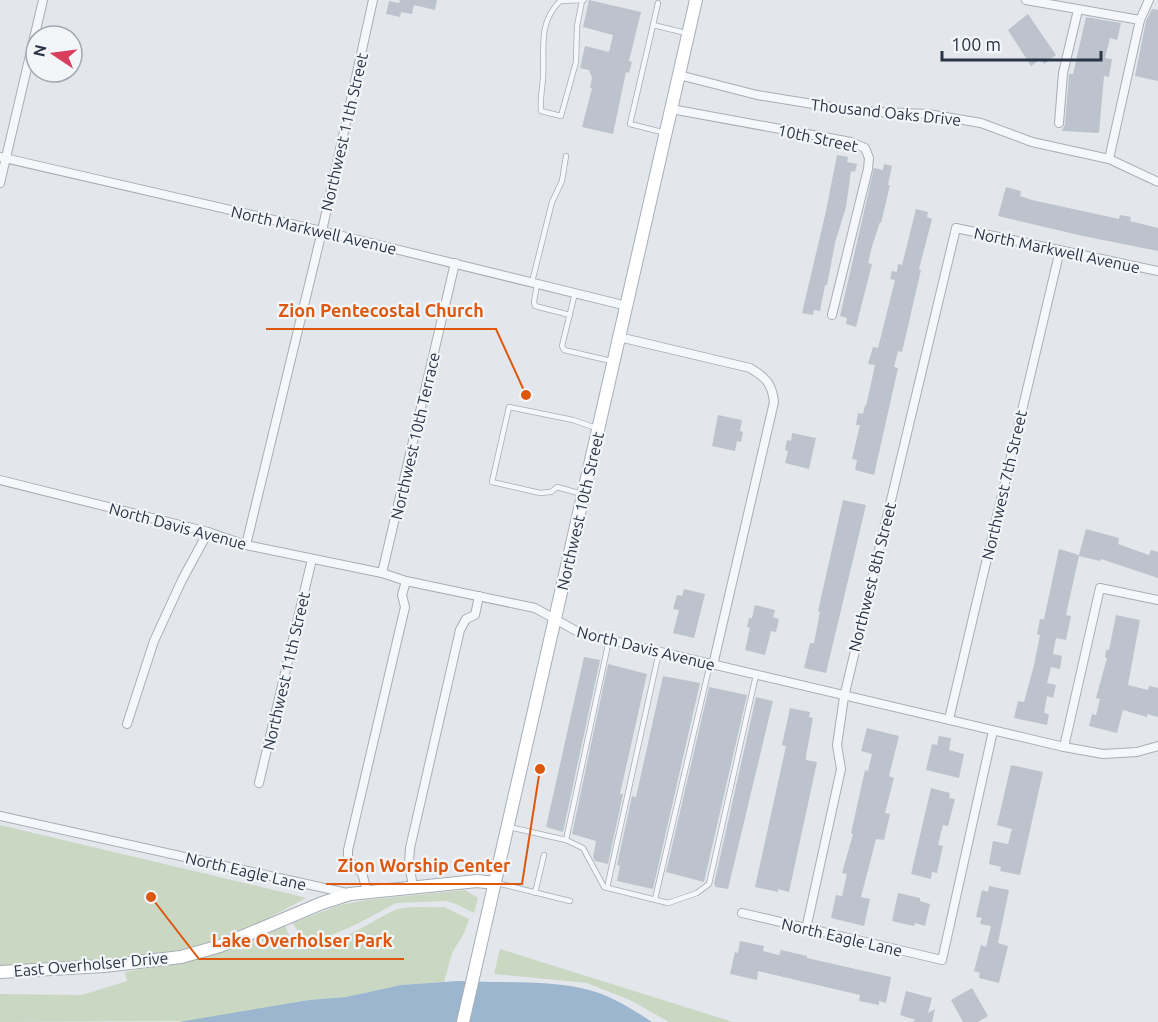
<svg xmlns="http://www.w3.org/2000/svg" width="1158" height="1022" font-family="Ubuntu,sans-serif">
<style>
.green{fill:#c9d7c3}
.water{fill:#9bb6ce}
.building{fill:#bcc3cc}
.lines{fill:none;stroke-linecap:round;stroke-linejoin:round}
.lane-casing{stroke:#a7aeb7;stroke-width:6}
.street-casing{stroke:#a7aeb7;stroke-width:10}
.secondary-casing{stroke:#a7aeb7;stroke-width:14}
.lane{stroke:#f6f7fa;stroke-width:4.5}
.street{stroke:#f6f7fa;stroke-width:8}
.secondary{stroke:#fff;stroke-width:12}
.labels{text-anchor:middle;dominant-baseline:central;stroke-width:4.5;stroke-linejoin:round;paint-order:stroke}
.street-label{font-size:16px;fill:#293446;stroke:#f3f6f9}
.leader{fill:none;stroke:#de570f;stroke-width:2}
.callout-dot{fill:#de570f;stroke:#f3f6f9;stroke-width:2}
.callout-label{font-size:18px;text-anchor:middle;font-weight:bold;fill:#de570f;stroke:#f3f6f9;stroke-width:4.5;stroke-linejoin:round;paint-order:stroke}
</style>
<rect width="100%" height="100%" fill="#e3e7ec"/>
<g class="green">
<path d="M0 825 299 896 306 898C276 914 246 931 214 941 145 962 71 964 0 966Z"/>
<path d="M465 890 478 898 474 913 456 904 446 901 396 903 357 924 332 935 316 938 302 936 292 923 340 905 366 900Z"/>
<path d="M444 907 469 919 464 933 452 953 444 982 401 985 346 997 309 1000 191 1021 0 1022V994L82 995 127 981 125 972 209 956 285 925C287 929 288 935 291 938 315 963 370 921 393 911 407 905 428 908 444 907Z"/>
<path d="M500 949 733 1022H669L632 1001 587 983 494 974Z"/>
</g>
<path class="water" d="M458 981C498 983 551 980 589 990 612 996 632 1009 652 1022H179L309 1000 346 997 401 985Z"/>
<g class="building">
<path d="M400 0H437L435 10 414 5 412 14 401 12 400 17 386 14 389 1 399 3Z"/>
<path d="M589 0 641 12 629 61 632 62 629 73 626 72 613 134 582 127 592 88H590L592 78 589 70 580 68 585 46 609 52 613 35 583 27Z"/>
<path d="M1152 9 1158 10V81L1135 76 1146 21Z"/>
<path d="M1028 14 1056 55 1044 64 1041 59 1031 66 1008 30Z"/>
<path d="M1086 17 1121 23 1117 40 1110 38 1105 58 1112 59 1109 77 1104 76 1099 133 1062 131 1065 124 1069 74H1073Z"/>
<path d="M837 155 848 157 847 162 857 164 855 172 851 171 846 207 835 243 830 270 827 285H825L820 311 814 310 813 315 802 313 826 211Z"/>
<path d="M884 164 892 166 888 185H890L881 223 880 222 872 246 868 263 872 264 856 327 846 324 847 318 840 316 874 168 883 170Z"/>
<path d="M1006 187 1021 191 1020 196 1032 200 1119 219 1120 215 1131 217 1130 221 1158 228V251L1083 236 998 216Z"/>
<path d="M916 209 928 212 927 217 932 219 919 269 921 270 902 352 898 351 894 367 898 368 874 475 855 470 857 460 852 459 860 425H856L858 413 863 414 865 405 866 406 875 365 868 364 873 347 878 348 895 280 890 279 892 271 897 272 898 264 902 265Z"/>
<path d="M718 415 742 420 740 431 743 432 741 442 737 441 735 451 712 446Z"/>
<path d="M792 433 816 438 809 469 785 463 788 451 785 450 787 440 791 441Z"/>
<path d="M843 500 866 505 826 673 804 668 810 643H814L820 612 818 611Z"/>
<path d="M1086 529 1119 538 1118 544 1149 555 1151 550 1158 552V578L1101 559 1100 561 1079 556 1066 615 1071 616 1066 640 1056 638 1053 654 1062 656 1060 669 1051 667 1047 683 1056 685 1053 698 1047 696 1044 713 1049 714 1047 725 1014 718 1018 701 1024 702 1034 665 1040 635 1037 634 1040 619H1044L1059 549 1079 555Z"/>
<path d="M684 589 705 594 694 638 673 633 679 610 673 609 677 595 682 596Z"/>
<path d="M755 605 775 610 773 617 779 619 776 632 771 631 765 655 745 650 750 628 747 627 749 618H752Z"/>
<path d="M1116 615 1140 620 1128 685 1148 690 1149 686 1158 688V717L1147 714V717L1123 710 1117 733 1089 726 1092 714 1096 715 1100 699 1096 698 1107 658 1105 657 1106 650H1109Z"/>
<path d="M584 657 600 660 563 832 546 827Z"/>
<path d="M608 664 647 674 620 794H623L608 864 595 861 593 857 596 841 572 834Z"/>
<path d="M663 676 700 683 653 889 617 881 620 866 617 865 632 796 636 797Z"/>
<path d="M709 687 747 695 704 882 666 872Z"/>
<path d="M756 697 773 701 728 889 716 887 714 884Z"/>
<path d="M790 708 810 712 809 717 813 718 806 756V760L817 762 789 892 778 889V892L755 887 786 746 782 745Z"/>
<path d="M867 728 899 736 889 776 894 778 885 813 890 814 884 840 876 839 861 897 870 899 864 926 831 918 836 895 842 896 847 874 842 873 853 834 851 833 865 770 868 771 872 754 861 751Z"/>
<path d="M939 736 951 738 949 750 964 754 959 778 926 770 932 744 937 745Z"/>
<path d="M1011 765 1043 772 1020 875 1000 871 1001 867 989 864 993 841 1008 844 1012 829 997 825Z"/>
<path d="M931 788 950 793 949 798 955 799 948 826 943 825 938 845 943 846 937 873 932 872 931 879 911 874Z"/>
<path d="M989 886 1009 890 998 943 1008 946 999 983 979 978 980 973 974 971 981 945 986 947 991 926 980 924 982 918 976 917 982 890 988 892Z"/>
<path d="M898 893 920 898V901L930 904 925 926 915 923 914 926 892 921Z"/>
<path d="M740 941 764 946 763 951 779 955 781 950 807 956V958L891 977 886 1003 879 1001V1005L859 1001 860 995 758 971 757 980 730 974 735 952 738 953Z"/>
<path d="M972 988 988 1016 978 1022H963L951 1000Z"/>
<path d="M906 991 932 998 928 1013 935 1009 932 1022H912L916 1020 900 1015Z"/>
</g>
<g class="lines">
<g class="lane-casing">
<g id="lane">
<path d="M582 1 577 26 576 62 561 116 541 111C540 100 542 90 543 78 545 48 537 25 560 1L584 0"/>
<path d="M658 3 653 25 686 33"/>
<path d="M653 25 630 124 666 133"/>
<path d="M532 282 552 202 562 181 566 156"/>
<path d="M537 284 534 302 535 306 570 315"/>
<path d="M575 293 562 346 564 350 611 361"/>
<path d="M582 494 557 487 551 492 540 493 492 482 509 407 573 420 596 428"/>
<path d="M509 827 566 840 583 848 604 887 668 903 697 893 709 884 756 675"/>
<path d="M566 840 609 640"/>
<path d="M497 883 570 901"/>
<path d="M607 888 659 652"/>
<path d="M535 893 544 855"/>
<path d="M655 899 710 664"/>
</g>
</g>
<g class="street-casing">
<g id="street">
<path d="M1026 0 1140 20"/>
<path d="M679 75 757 95 856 111 928 114 981 123 1032 142 1109 159 1158 182"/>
<path d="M671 109 851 142 865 148 869 158 868 169 832 315"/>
<path d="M1059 123 1063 73 1078 10"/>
<path d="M0 157 322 231 627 306"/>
<path d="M1109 159 1140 20 1149 0"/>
<path d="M0 183 43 0"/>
<path d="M619 337 750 368C765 377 772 383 774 402L713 665"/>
<path d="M0 480 208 532 246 545 382 573 406 581 535 608 580 633 1064 747 1103 754 1137 752 1158 746"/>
<path d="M246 545 322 231 373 0"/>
<path d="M382 573 455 263"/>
<path d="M949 719 1060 250"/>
<path d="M127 724 154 641 182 580 208 532"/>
<path d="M1064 747 1100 588 1158 600"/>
<path d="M259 783 312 559"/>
<path d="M0 816 347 893"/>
<path d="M413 887 409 863 410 848 460 630 466 619 475 615 479 596"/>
<path d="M367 891 362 873 348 860V850L405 607 402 595 406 581"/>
<path d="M742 913 942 960 993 731"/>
<path d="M806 929 841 769 837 745 844 697 956 228 1158 271"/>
</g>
</g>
<g class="secondary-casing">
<g id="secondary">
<path d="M0 972 104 966 181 957 220 946 322 903 350 894 477 881 495 883"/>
<path d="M463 1022 696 0"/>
</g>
</g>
<use href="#lane" class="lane"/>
<use href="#street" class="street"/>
<use href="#secondary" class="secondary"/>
</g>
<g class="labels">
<g class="street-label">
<text transform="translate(886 112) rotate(6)">Thousand Oaks Drive</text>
<text transform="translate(344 132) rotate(-77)">Northwest 11th Street</text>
<text transform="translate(818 138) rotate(12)">10th Street</text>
<text transform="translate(314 230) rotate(13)">North Markwell Avenue</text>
<text transform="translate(1057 250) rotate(12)">North Markwell Avenue</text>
<text transform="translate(415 436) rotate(-77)">Northwest 10th Terrace</text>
<text transform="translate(1004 485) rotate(-77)">Northwest 7th Street</text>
<text transform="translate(580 511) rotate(-77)">Northwest 10th Street</text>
<text transform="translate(178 526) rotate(15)">North Davis Avenue</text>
<text transform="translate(872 577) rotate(-76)">Northwest 8th Street</text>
<text transform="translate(646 648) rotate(14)">North Davis Avenue</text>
<text transform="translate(286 671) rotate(-77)">Northwest 11th Street</text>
<text transform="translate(246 871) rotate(13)">North Eagle Lane</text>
<text transform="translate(842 937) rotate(13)">North Eagle Lane</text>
<text transform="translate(91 964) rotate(-5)">East Overholser Drive</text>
</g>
</g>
<path class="leader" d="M526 395L496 329H266M540 769L522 884H326M151 897L199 959H404"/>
<g class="callout-dot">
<circle cx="526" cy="395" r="6"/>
<circle cx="540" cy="769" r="6"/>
<circle cx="151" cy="897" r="6"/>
</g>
<g class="callout-label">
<text x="381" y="317">Zion Pentecostal Church</text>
<text x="424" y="872">Zion Worship Center</text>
<text x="302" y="947">Lake Overholser Park</text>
</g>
<g transform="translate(54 54) rotate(283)"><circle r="28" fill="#f3f6f9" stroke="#a2a8b1" stroke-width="1.5"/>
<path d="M0-4.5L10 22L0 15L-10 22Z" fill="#d93f5c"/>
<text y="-9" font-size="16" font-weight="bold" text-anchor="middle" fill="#293446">N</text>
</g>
<path d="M942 51v9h159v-9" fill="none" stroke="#293446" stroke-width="3"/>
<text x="951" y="51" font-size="18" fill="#293446" stroke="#f3f6f9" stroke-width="4.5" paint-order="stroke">100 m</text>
</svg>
